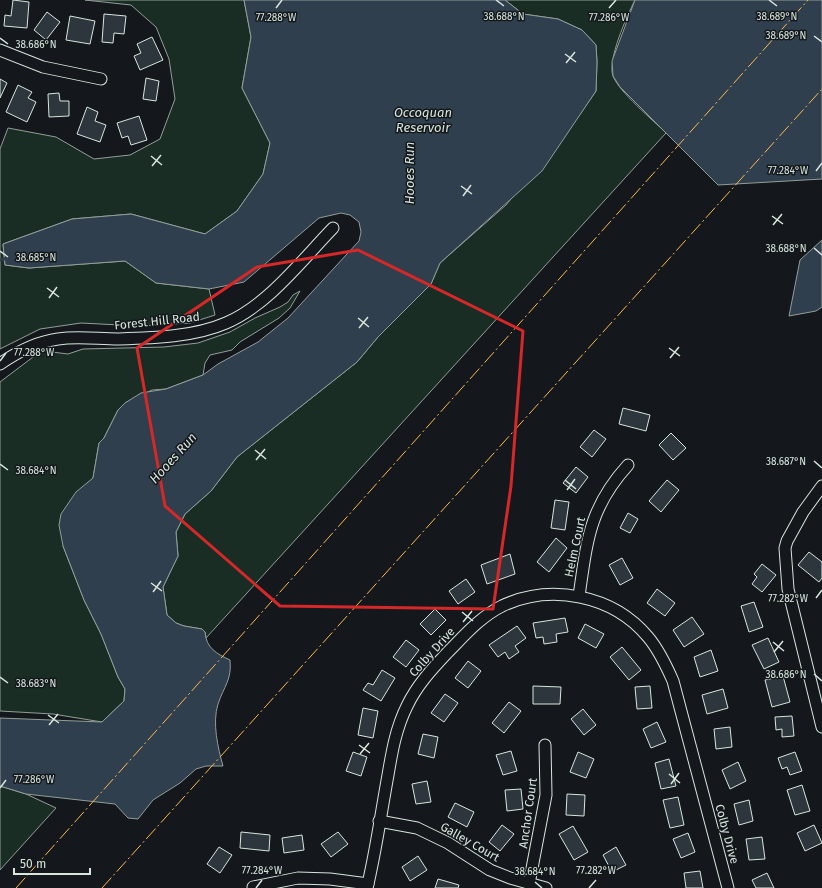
<svg xmlns="http://www.w3.org/2000/svg" width="822" height="888" font-family="'Fira Sans',sans-serif">
<style>
.green{fill:#1a2d24;stroke:#939e99}
.water{fill:#2f3f4d;stroke:#939e99}
.lines{fill:none;stroke-linecap:round;stroke-linejoin:round}
.stream{stroke:#2f3f4d;stroke-width:3}
.building{fill:#2c363c;stroke:#d8e6dc}
.minor-casing{stroke:#d8e6dc;stroke-width:13}
.minor{stroke:#14181c;stroke-width:11}
.power{stroke:#ffb74d;stroke-width:1;stroke-dasharray:14 3 2 3;stroke-linecap:butt}
.marked{fill:none;stroke:#d62828;stroke-width:3;stroke-linejoin:round}
.ticks{fill:none;stroke:#d8e6dc;stroke-width:1.5}
.labels{text-anchor:middle;dominant-baseline:central;stroke-width:3;stroke-linejoin:round;paint-order:stroke}
.street-label{font-size:12px;fill:#d8e6dc;stroke:#14181c}
.water-label{font-size:13px;font-style:italic;fill:#d8e6dc;stroke:#14181c}
.ticks-label{font-size:10px;text-anchor:middle;fill:#d8e6dc;stroke:#14181c;stroke-width:3;stroke-linejoin:round;paint-order:stroke}
</style>
<rect width="100%" height="100%" fill="#14181c"/>
<g class="green">
<path d="M85 0H244L251 37 242 88 270 143 263 174 237 211 205 234 131 214 72 219 3 244 5 265 29 268 125 261 156 283 209 289 215 315 190 323 139 326 81 323 40 329 0 349V149L8 128 56 137 94 159 130 155 160 139 175 99 169 59 156 27 131 5Z"/>
<path d="M505 0H635C627 16 607 60 613 76 619 92 653 120 666 133L206 638 205 632 202 629 184 626 176 623 167 615 163 587 178 556 176 532 185 514 211 491 237 457 357 362 378 337 431 284 440 263 506 205 571 127 596 91 597 62 596 45 582 30 558 19 523 14Z"/>
<path d="M300 291 290 308 279 318 240 342 232 350 210 355 205 363 203 375 166 389 152 390 125 403 118 410 104 438 99 443 93 478 90 482 63 546 84 600 101 634 118 677 125 689 124 701 102 722 53 714 0 711V382L37 354 44 351 68 354 83 349 164 347 198 343 230 332 255 318 280 307 288 302 293 295Z"/>
<path d="M0 786 26 794 56 808 0 870Z"/>
</g>
<g class="water">
<path d="M244 0H505L523 14 558 19 582 30 596 45 597 62 596 91 542 171 440 263 431 284 378 337 357 362 237 457 211 491 185 514 176 532 178 556 163 587 167 615 176 623 184 626 202 629 205 632C206 648 217 654 230 660 232 680 224 686 218 704 212 723 218 748 223 766H206L196 769 180 783 153 800 138 819 128 818 115 804 26 794 0 786V718L102 722 124 701 125 689 118 677 101 634 84 600 63 546 59 525 61 514 76 492 93 478 99 443 104 438 118 410 125 403 141 393 166 389 203 375 218 364 258 342 288 318 359 241 361 232 359 222 350 215 341 213 319 218 244 282 209 289 156 283 125 261 29 268 5 265 3 244 72 219 131 214 205 234 237 211 263 174 270 143 242 88 251 37Z"/>
<path d="M635 0H822V179L718 185 620 87 613 76 612 61Z"/>
<path d="M822 240V307L816 311 789 316 800 260Z"/>
</g>
<g class="lines">
<path class="stream" d="M0 260 8 258"/>
</g>
<g class="building">
<path d="M13 0 29 2 27 28 4 26 5 15 11 16Z"/>
<path d="M47 12 60 22 46 40 34 30Z"/>
<path d="M104 14 126 16 124 34 114 33 113 43 102 42Z"/>
<path d="M70 16 95 21 90 44 66 40Z"/>
<path d="M152 37 163 60 140 70 134 56 141 53 137 44Z"/>
<path d="M146 78 159 81 156 101 143 99Z"/>
<path d="M0 79 7 83 0 98Z"/>
<path d="M18 85 32 92 28 98 36 102 27 122 6 112Z"/>
<path d="M59 93 60 101H69V116L49 117 48 94Z"/>
<path d="M87 107 98 112 95 121 106 125 100 142 77 134Z"/>
<path d="M139 116 147 140 131 145 128 136 122 138 117 123Z"/>
<path d="M623 408 650 415 646 431 619 424Z"/>
<path d="M594 430 606 439 592 457 580 447Z"/>
<path d="M671 433 686 448 673 460 659 445Z"/>
<path d="M576 467 588 477 576 493 563 483Z"/>
<path d="M667 480 679 490 661 512 649 501Z"/>
<path d="M555 500 569 502 565 530 551 528Z"/>
<path d="M628 513 638 519 630 533 620 528Z"/>
<path d="M556 538 567 548 549 572 537 562Z"/>
<path d="M809 552 822 562V578L819 582 798 565Z"/>
<path d="M510 554 515 574 487 584 481 565Z"/>
<path d="M622 558 633 578 620 585 609 565Z"/>
<path d="M762 564 776 575 762 592 752 584 757 577 754 574Z"/>
<path d="M466 579 475 592 458 604 449 591Z"/>
<path d="M657 589 675 603 665 616 647 603Z"/>
<path d="M754 602 763 627 749 632 741 606Z"/>
<path d="M435 609 446 620 431 635 420 624Z"/>
<path d="M692 617 704 634 684 647 673 630Z"/>
<path d="M565 618 568 632 556 634 557 642 544 644 543 637 536 638 533 623Z"/>
<path d="M585 624 604 634 596 648 578 638Z"/>
<path d="M517 626 526 638 515 646 519 652 509 659 505 652 498 657 489 645Z"/>
<path d="M768 638 779 662 764 669 752 645Z"/>
<path d="M406 640 419 650 406 667 393 657Z"/>
<path d="M622 647 641 670 629 680 610 657Z"/>
<path d="M711 650 718 671 700 677 694 657Z"/>
<path d="M468 661 481 671 468 688 455 678Z"/>
<path d="M382 670 395 678 381 701 363 690 368 683 373 685Z"/>
<path d="M783 676 790 702 772 707 765 680Z"/>
<path d="M533 686 561 687 560 704H533Z"/>
<path d="M650 686 652 708 637 709 635 687Z"/>
<path d="M723 689 728 708 707 714 702 695Z"/>
<path d="M445 694 458 703 444 722 431 713Z"/>
<path d="M509 702 521 711 504 733 492 723Z"/>
<path d="M363 708 378 711 373 738 358 735Z"/>
<path d="M583 709 596 725 584 735 571 719Z"/>
<path d="M792 716 794 736 782 737V729L776 730 775 717Z"/>
<path d="M657 722 666 742 651 748 643 729Z"/>
<path d="M730 727 732 747 716 749 714 729Z"/>
<path d="M423 734 438 737 434 758 418 754Z"/>
<path d="M511 751 517 771 503 775 496 755Z"/>
<path d="M353 752 367 757 361 776 346 771Z"/>
<path d="M578 752 594 759 586 778 570 772Z"/>
<path d="M795 752 802 771 790 775 787 767 782 769 778 758Z"/>
<path d="M669 759 676 786 661 789 655 763Z"/>
<path d="M738 762 746 781 730 789 722 770Z"/>
<path d="M427 781 431 802 416 804 412 784Z"/>
<path d="M802 785 810 811 795 815 787 790Z"/>
<path d="M521 789 523 809 507 811 505 790Z"/>
<path d="M567 794 585 795 584 816 566 815Z"/>
<path d="M678 797 684 825 670 828 663 800Z"/>
<path d="M749 800 753 821 739 825 734 804Z"/>
<path d="M455 803 474 812 467 827 448 817Z"/>
<path d="M502 825 514 834 500 851 489 842Z"/>
<path d="M814 825 822 843 805 851 797 833Z"/>
<path d="M573 826 588 852 574 860 559 834Z"/>
<path d="M241 832 270 835 269 851 240 848Z"/>
<path d="M338 832 348 844 331 857 321 844Z"/>
<path d="M688 833 695 852 681 858 673 839Z"/>
<path d="M302 835 304 850 284 853 282 838Z"/>
<path d="M762 837 765 859 749 860 746 839Z"/>
<path d="M219 847 232 855 220 873 207 864Z"/>
<path d="M616 847 626 865 612 872 603 855Z"/>
<path d="M418 856 427 870 410 881 402 867Z"/>
<path d="M700 871 703 888H686L684 873Z"/>
<path d="M767 873 774 888H756L752 880Z"/>
<path d="M438 879 459 885 458 888H435Z"/>
</g>
<g class="lines">
<g class="minor-casing">
<g id="minor">
<path d="M0 50 43 67 101 79"/>
<path d="M0 364C17 352 36 342 58 339 78 336 98 339 118 339 153 338 194 337 226 323 268 305 301 261 333 228"/>
<path d="M822 486 803 512 787 541 785 548 788 589 822 727"/>
<path d="M579 596C587 541 589 508 628 465"/>
<path d="M379 821 417 828 448 843 490 870 510 878 546 888"/>
<path d="M529 884 546 795 545 745"/>
<path d="M253 887 298 878 330 879 368 884"/>
<path d="M367 888C376 851 381 813 388 775 392 751 396 728 407 706 417 685 432 669 447 653 464 636 480 617 502 606 551 583 613 595 648 637 659 650 666 665 673 681L728 888"/>
</g>
</g>
<use href="#minor" class="minor"/>
<g class="power">
<path d="M16 888 808 0"/>
<path d="M102 888 822 89"/>
</g>
</g>
<path class="marked" d="M358 250 523 331 511 486 493 609 280 606 165 506 137 348 257 267Z"/>
<path class="ticks" d="M496 0 504 6M769 0 777 6M276 8 282 0M609 8 616 0M814 36 822 42M0 38 8 44M565 54 576 62M566 63 575 52M151 156 162 165M152 166 161 155M816 171 822 163M461 186 472 194M463 196 471 185M772 216 783 224M773 225 782 214M814 248 822 255M0 251 8 257M47 288 59 297M49 298 57 287M358 318 369 327M359 328 368 317M669 348 680 356M670 358 679 347M0 361 6 353M255 450 266 459M256 460 265 449M814 461 822 468M0 464 8 470M565 480 576 489M567 490 575 479M151 583 162 591M153 592 161 581M816 598 822 590M462 612 473 621M463 622 472 611M773 642 784 651M774 652 783 641M814 674 822 681M0 677 8 683M48 715 59 723M49 725 58 714M359 745 370 753M360 754 369 743M669 774 680 783M671 784 679 773M0 788 6 780M535 882 542 888M256 888 262 880M589 888 596 880"/>
<g class="labels">
<g class="street-label">
<text transform="translate(157 321) rotate(-6)">Forest Hill Road</text>
<text transform="translate(575 547) rotate(-78)">Helm Court</text>
<text transform="translate(432 652) rotate(-48)">Colby Drive</text>
<text transform="translate(528 813) rotate(-82)">Anchor Court</text>
<text transform="translate(727 834) rotate(75)">Colby Drive</text>
<text transform="translate(470 842) rotate(30)">Galley Court</text>
</g>
<g class="water-label">
<text x="423" y="112">Occoquan<tspan x="423" dy="15">Reservoir</tspan></text>
<text transform="translate(409 173) rotate(-90)">Hooes Run</text>
<text transform="translate(173 458) rotate(-48)">Hooes Run</text>
</g>
</g>
<g class="ticks-label">
<text x="777" y="20">38.689°N</text>
<text x="504" y="20">38.688°N</text>
<text x="276" y="21">77.288°W</text>
<text x="609" y="21">77.286°W</text>
<text x="786" y="39">38.689°N</text>
<text x="36" y="48">38.686°N</text>
<text x="788" y="174">77.284°W</text>
<text x="786" y="252">38.688°N</text>
<text x="36" y="261">38.685°N</text>
<text x="34" y="356">77.288°W</text>
<text x="786" y="465">38.687°N</text>
<text x="36" y="474">38.684°N</text>
<text x="788" y="602">77.282°W</text>
<text x="786" y="678">38.686°N</text>
<text x="36" y="687">38.683°N</text>
<text x="34" y="783">77.286°W</text>
<text x="262" y="874">77.284°W</text>
<text x="596" y="874">77.282°W</text>
<text x="535" y="875">38.684°N</text>
</g>
<path d="M14 868v6h76v-6" fill="none" stroke="#d8e6dc" stroke-width="2"/>
<text x="20" y="868" font-size="12" fill="#d8e6dc" stroke="#14181c" stroke-width="3" paint-order="stroke">50 m</text>
</svg>
